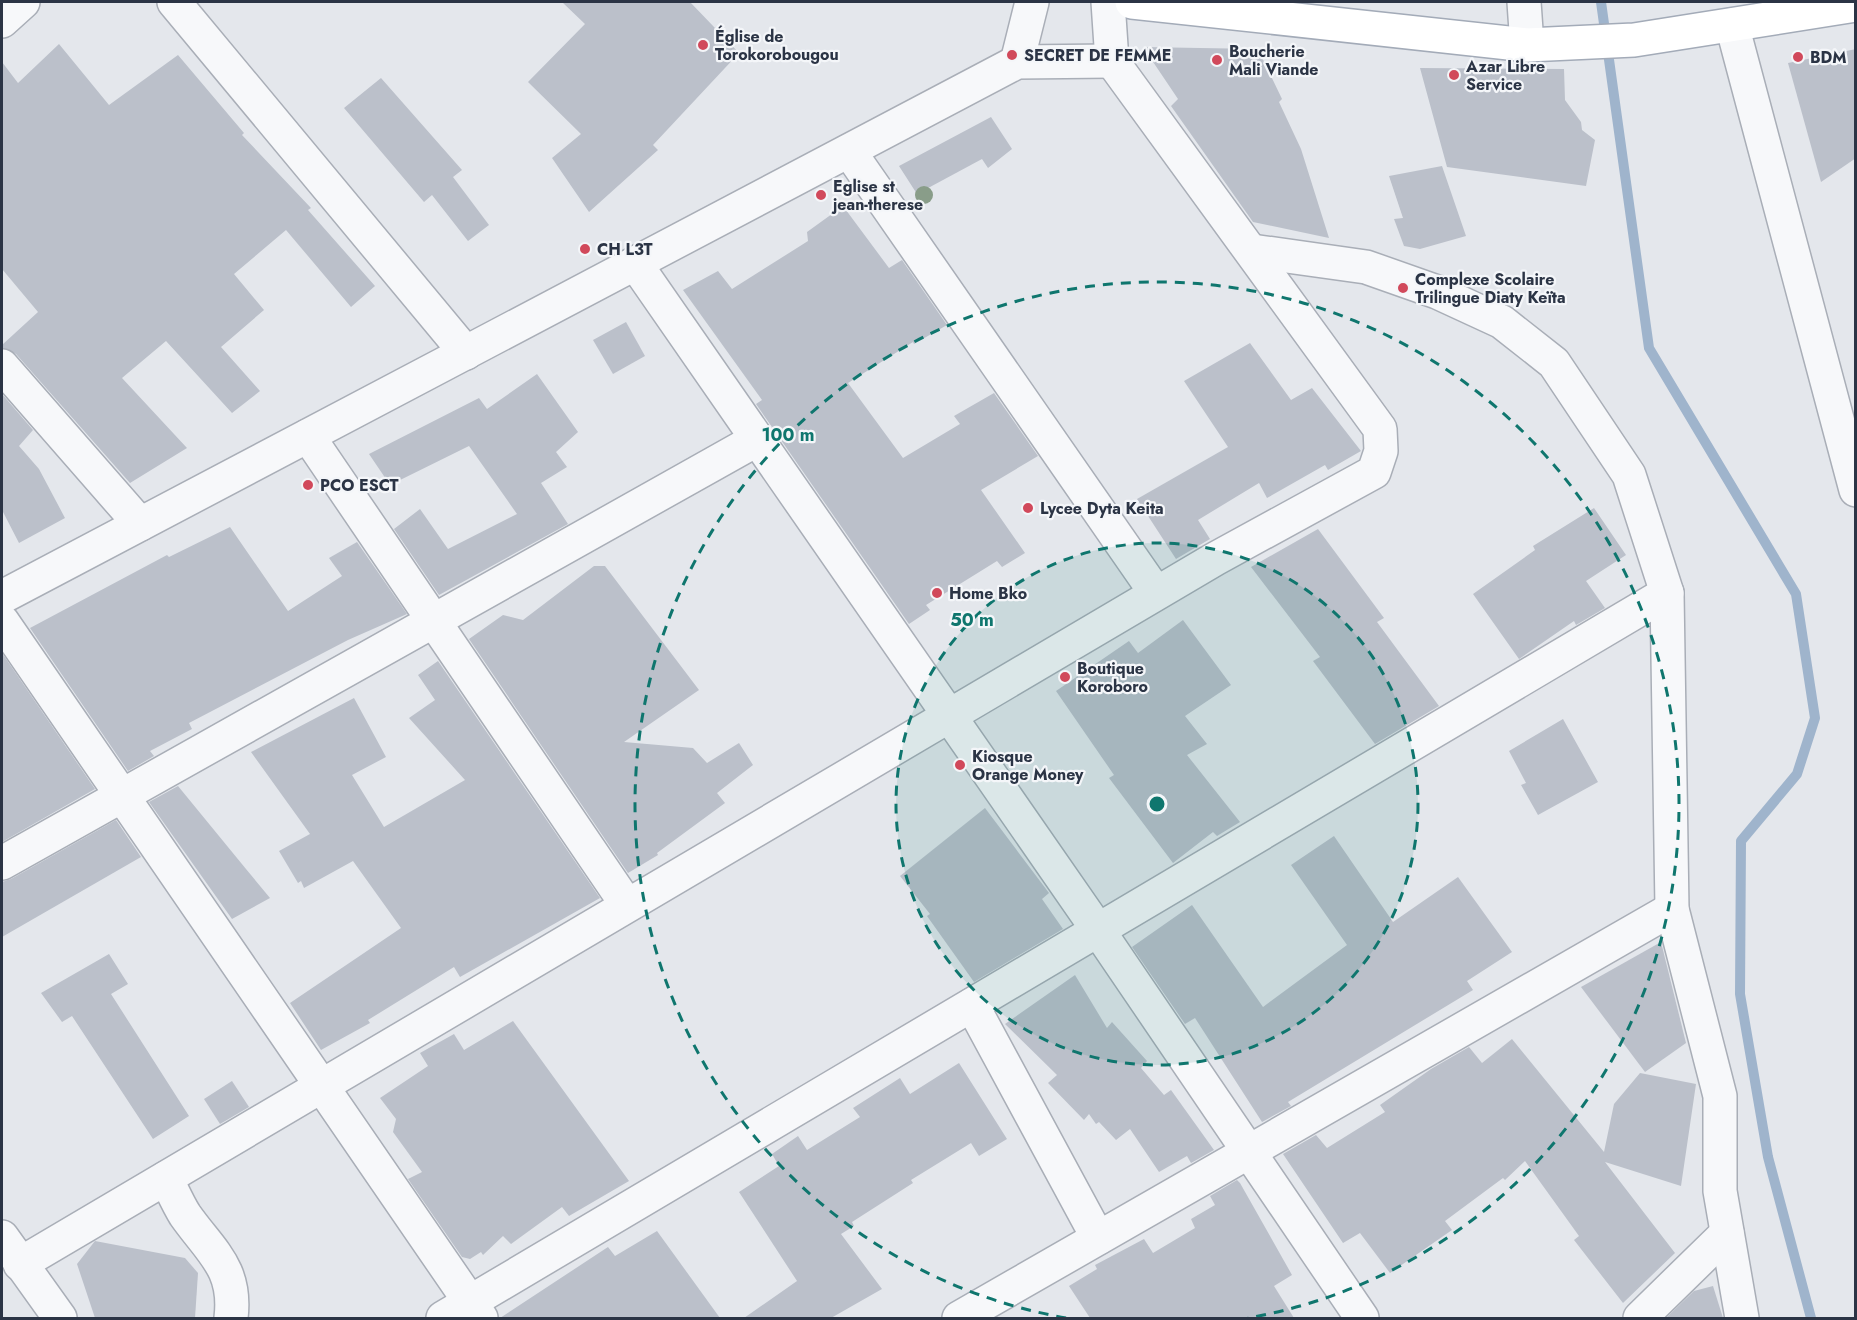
<svg xmlns="http://www.w3.org/2000/svg" width="1857" height="1320" font-family="Jost,sans-serif">
<style>
.lines{fill:none;stroke-linecap:round;stroke-linejoin:round}
.stream{stroke:#9fb4cc;stroke-width:10}
.building{fill:#bbc0ca}
.street-casing{stroke:#a9aeb7;stroke-width:36}
.primary-casing{stroke:#a3abb8;stroke-width:36}
.street{stroke:#f7f8fa;stroke-width:33}
.primary{stroke:#fff;stroke-width:33}
.tree{fill:#899d89}
.ring{fill:none;stroke:#0f766e;stroke-width:3;stroke-dasharray:10 8}
.poi-dot{fill:#d1495b;stroke:#f4f6f9;stroke-width:2}
.labels{text-anchor:middle;dominant-baseline:central;stroke-width:4.5;stroke-linejoin:round;paint-order:stroke}
.poi-label{font-size:16px;font-weight:bold;fill:#2b3445;stroke:#f4f6f9;text-anchor:start}
.centre{fill:#0f766e;stroke:#f4f6f9;stroke-width:3}
.ring-label{font-size:18px;text-anchor:middle;font-weight:bold;fill:#0f766e;stroke:#f4f6f9;stroke-width:4.5;stroke-linejoin:round;paint-order:stroke}
</style>
<rect width="100%" height="100%" fill="#e4e7ec"/>
<g class="lines">
<path class="stream" d="M1601 2 1649 348 1796 594 1815 718 1797 774 1741 841 1740 994 1768 1157 1811 1318"/>
</g>
<g class="building">
<path d="M562 2H690L739 53 653 145 658 150 589 212 552 158 581 134 528 82 585 24Z"/>
<path d="M59 44 109 105 178 55 244 133 242 135 311 208 308 210 375 286 351 307 286 230 234 274 264 310 221 347 260 391 232 413 166 341 122 378 187 448 130 483 16 354 2 348V345L38 312 2 269V62L18 83Z"/>
<path d="M1143 47 1258 49 1282 99 1279 102 1301 149 1329 238 1253 222 1171 106 1178 99Z"/>
<path d="M1856 49V158L1821 182 1788 63Z"/>
<path d="M1420 68 1564 69 1565 100 1581 122 1582 130 1595 140 1586 186 1447 167Z"/>
<path d="M381 78 462 170 453 177 489 225 468 241 432 195 424 202 344 108Z"/>
<path d="M991 117 1012 149 988 168 982 159 917 194 899 166Z"/>
<path d="M1442 166 1466 236 1420 249 1404 246 1394 219 1403 218 1389 176Z"/>
<path d="M843 206 889 268 902 260 947 325 914 344 913 342 848 383 903 458 960 424 954 416 994 393 1038 456 981 490 1025 553 1002 567 997 561 926 605 930 610 909 624 756 404 762 400 683 290 718 271 732 289 808 241 807 232Z"/>
<path d="M626 322 645 356 613 374 593 340Z"/>
<path d="M1250 343 1291 400 1312 388 1361 451 1328 470 1325 465 1267 498 1259 483 1198 520 1210 539 1176 559 1137 499 1228 447 1184 381Z"/>
<path d="M537 374 578 432 556 452 567 467 541 483 568 524 439 595 394 529 420 509 448 549 517 514 469 446 390 485 369 454 479 398 487 409Z"/>
<path d="M2 394 33 430 19 446 39 469 65 518 19 543 2 510Z"/>
<path d="M1594 508 1626 555 1586 581 1605 608 1576 625 1574 621 1519 659 1473 594 1535 550 1533 546Z"/>
<path d="M230 527 288 611 342 576 329 558 357 542 407 614 348 640 189 723 192 729 150 751 154 756 128 771 30 628 167 555 169 557Z"/>
<path d="M1318 529 1384 618 1377 622 1439 706 1375 744 1313 661 1320 657 1251 567Z"/>
<path d="M594 566H605L699 690 624 742 693 748 707 763 739 743 753 765 717 793 725 803 657 853 658 855 628 873 469 639 503 615 523 620Z"/>
<path d="M1183 620 1231 685 1185 716 1207 744 1187 755 1240 822 1217 836 1213 832 1173 863 1109 778 1114 775 1056 691 1129 641 1138 653Z"/>
<path d="M2 653 95 789 2 842Z"/>
<path d="M438 661 600 898 460 977 454 967 368 1020 370 1023 321 1050 290 1003 401 928 353 861 304 888 301 881 298 883 279 851 310 834 251 752 354 698 386 757 352 775 384 827 465 780 409 718 435 700 418 675Z"/>
<path d="M1563 719 1598 782 1538 815 1521 785 1526 783 1509 751Z"/>
<path d="M178 786 246 869 270 898 232 919 149 802Z"/>
<path d="M985 808 1049 893 1042 899 1063 929 974 982 927 916 930 914 900 876Z"/>
<path d="M116 820 141 857 2 937V882L11 879Z"/>
<path d="M1334 836 1393 922 1458 877 1512 952 1467 981 1473 990 1288 1102 1291 1106 1262 1122 1195 1018 1185 1024 1132 947 1192 905 1263 1007 1347 945 1291 865Z"/>
<path d="M1661 942 1686 1043 1645 1072 1581 987Z"/>
<path d="M109 954 128 984 111 994 189 1116 153 1139 72 1016 62 1022 41 993Z"/>
<path d="M1075 975 1107 1028 1112 1022 1147 1061 1141 1068 1164 1095 1171 1090 1214 1150 1191 1163 1187 1156 1159 1172 1130 1129 1116 1140 1099 1122 1096 1124 1089 1114 1084 1120 1048 1083 1057 1075 1005 1024Z"/>
<path d="M513 1021 629 1181 569 1216 562 1207 511 1244 503 1236 483 1255 481 1252 470 1259 462 1257 408 1179 422 1172 393 1132 396 1119 380 1098 428 1066 420 1053 454 1034 464 1050Z"/>
<path d="M1512 1039 1604 1152 1614 1104 1640 1073 1696 1084 1681 1186 1605 1162 1675 1253 1623 1303 1574 1240 1579 1236 1525 1161 1505 1180 1503 1178 1445 1221 1452 1230 1390 1273 1360 1233 1343 1243 1283 1154 1316 1135 1327 1148 1385 1112 1380 1105 1431 1069 1469 1047 1482 1063Z"/>
<path d="M959 1063 1007 1139 979 1156 971 1143 911 1180 913 1183 852 1222 854 1226 841 1234 882 1289 831 1318H744L797 1281 739 1192 779 1166 772 1154 798 1136 807 1150 860 1117 853 1108 900 1078 910 1094Z"/>
<path d="M232 1081 249 1107 220 1124 204 1099Z"/>
<path d="M1237 1180 1240 1183 1292 1275 1274 1286 1294 1318H1090L1069 1286 1097 1269 1095 1265 1144 1239 1153 1253 1195 1228 1191 1219 1215 1205 1210 1196Z"/>
<path d="M657 1231 720 1318H500L608 1247 615 1256Z"/>
<path d="M95 1241 185 1258 198 1273 195 1318H95L77 1264Z"/>
<path d="M1713 1286 1723 1318H1666L1694 1291Z"/>
</g>
<g class="lines">
<g class="street-casing">
<g id="street">
<path d="M174 2 466 353"/>
<path d="M1524 2 1527 45"/>
<path d="M2 21 23 2"/>
<path d="M1732 25 1856 490"/>
<path d="M1017 62 1032 2"/>
<path d="M849 151 1156 593"/>
<path d="M1252 251 1366 267 1437 292 1502 322 1554 363 1629 475 1667 593 1672 909 1720 1096V1191L1742 1318"/>
<path d="M635 263 1098 930 1362 1318"/>
<path d="M2 366 140 524"/>
<path d="M308 436 627 905"/>
<path d="M2 597 1017 62 1112 61"/>
<path d="M2 621 481 1318"/>
<path d="M2 863 756 440"/>
<path d="M972 1005 1098 1238"/>
<path d="M166 1178C172 1190 178 1204 185 1215 211 1252 237 1268 231 1318"/>
<path d="M2 1237 60 1318"/>
<path d="M20 1264 1215 559 1374 472 1381 451 1380 429 1112 61 1108 2"/>
<path d="M443 1318 1667 593"/>
<path d="M959 1318 1672 909"/>
<path d="M1640 1318 1727 1233"/>
</g>
</g>
<g class="primary-casing">
<path id="primary" d="M1132 2 1527 45 1634 40 1856 5"/>
</g>
<use href="#street" class="street"/>
<use href="#primary" class="primary"/>
</g>
<circle class="tree" cx="924" cy="195" r="9"/>
<circle cx="1157" cy="804" r="261" fill="#0f766e" fill-opacity=".12"/>
<g class="ring">
<circle cx="1157" cy="804" r="261"/>
<path d="M1066 1318A522 522 0 1 1 1248 1318"/>
</g>
<g class="poi-dot">
<circle cx="703" cy="45" r="6"/>
<circle cx="1012" cy="55" r="6"/>
<circle cx="1798" cy="57" r="6"/>
<circle cx="1217" cy="60" r="6"/>
<circle cx="1454" cy="75" r="6"/>
<circle cx="821" cy="195" r="6"/>
<circle cx="585" cy="249" r="6"/>
<circle cx="1403" cy="288" r="6"/>
<circle cx="308" cy="485" r="6"/>
<circle cx="1028" cy="508" r="6"/>
<circle cx="937" cy="593" r="6"/>
<circle cx="1065" cy="677" r="6"/>
<circle cx="960" cy="765" r="6"/>
</g>
<g class="labels">
<g class="poi-label">
<text x="715" y="36">Église de<tspan x="715" dy="18">Torokorobougou</tspan></text>
<text x="1229" y="51">Boucherie<tspan x="1229" dy="18">Mali Viande</tspan></text>
<text x="1024" y="55">SECRET DE FEMME</text>
<text x="1810" y="57">BDM</text>
<text x="1466" y="66">Azar Libre<tspan x="1466" dy="18">Service</tspan></text>
<text x="833" y="186">Eglise st<tspan x="833" dy="18">jean-therese</tspan></text>
<text x="597" y="249">CH L3T</text>
<text x="1415" y="279">Complexe Scolaire<tspan x="1415" dy="18">Trilingue Diaty Keïta</tspan></text>
<text x="320" y="485">PCO ESCT</text>
<text x="1040" y="508">Lycee Dyta Keita</text>
<text x="949" y="593">Home Bko</text>
<text x="1077" y="668">Boutique<tspan x="1077" dy="18">Koroboro</tspan></text>
<text x="972" y="756">Kiosque<tspan x="972" dy="18">Orange Money</tspan></text>
</g>
</g>
<circle cx="1157" cy="804" r="9" class="centre"/>
<g class="ring-label">
<text x="788" y="441">100 m</text>
<text x="972" y="626">50 m</text>
</g>
<rect width="1857" height="1320" fill="none" stroke="#2b3445" stroke-width="6"/>
</svg>
